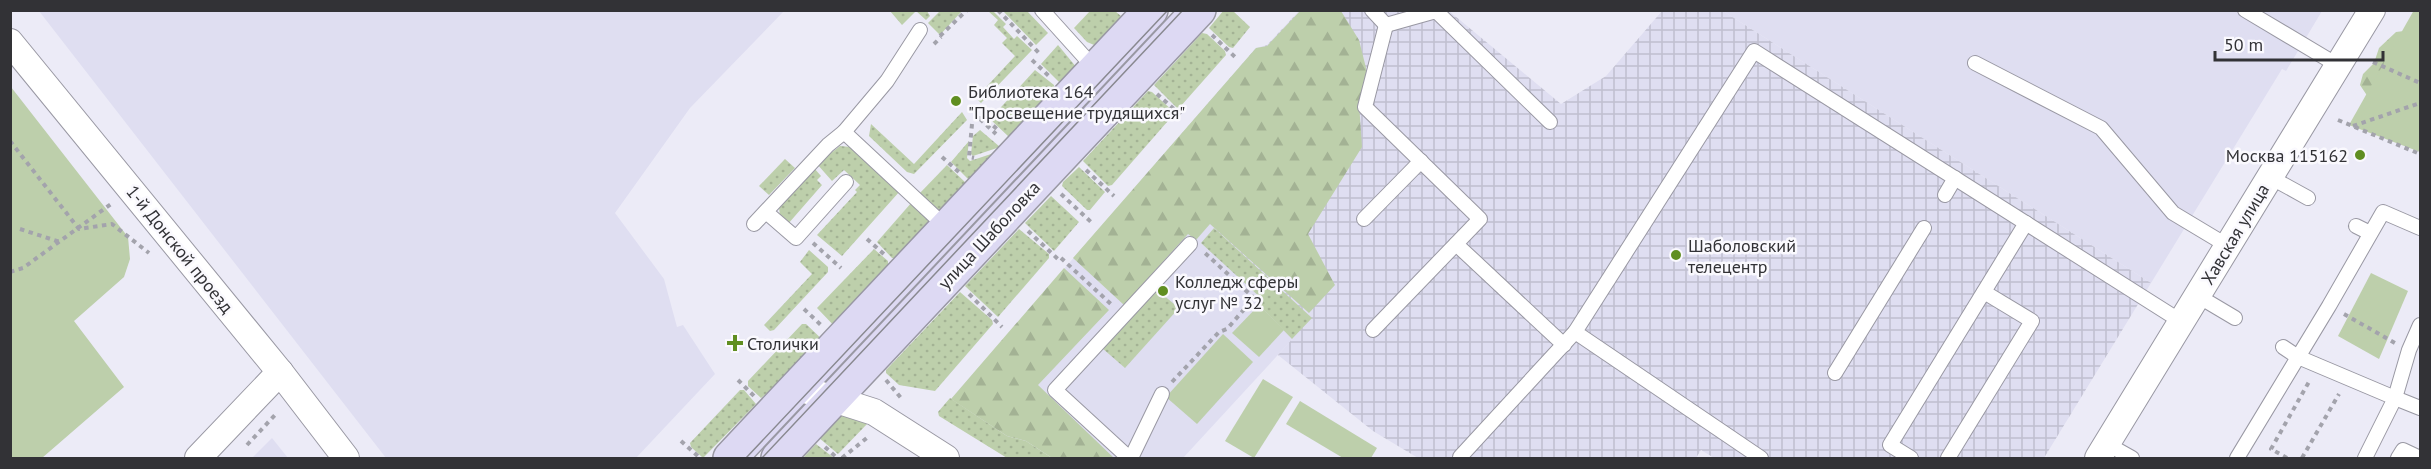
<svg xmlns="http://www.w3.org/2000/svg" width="2431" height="469" font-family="'PT Sans',sans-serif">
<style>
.built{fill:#dfdef1}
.industrial{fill:url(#industrial-grid)}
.grass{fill:url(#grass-dots)}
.forest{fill:url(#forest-firs)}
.park{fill:#bdcfab}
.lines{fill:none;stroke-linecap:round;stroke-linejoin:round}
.lane-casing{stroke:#9998a3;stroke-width:16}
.street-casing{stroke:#9998a3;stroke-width:28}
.secondary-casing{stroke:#9998a3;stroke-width:36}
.path{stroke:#a3a3ac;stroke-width:4;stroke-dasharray:4.5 4.5;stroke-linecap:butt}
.lane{stroke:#fff;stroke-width:14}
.street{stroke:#fff;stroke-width:26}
.secondary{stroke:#ddd9f3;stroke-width:33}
.tram{stroke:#898990;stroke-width:1.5}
.poi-dot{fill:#608e21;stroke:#faf9fe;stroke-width:2}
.labels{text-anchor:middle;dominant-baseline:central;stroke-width:5;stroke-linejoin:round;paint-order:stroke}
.poi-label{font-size:18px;fill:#323236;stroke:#faf9fe;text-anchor:start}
.street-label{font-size:18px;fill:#323236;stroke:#faf9fe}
</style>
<defs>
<pattern id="industrial-grid" width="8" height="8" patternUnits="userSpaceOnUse" patternTransform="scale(1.5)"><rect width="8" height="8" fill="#dfdef1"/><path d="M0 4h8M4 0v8" fill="none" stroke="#c0bfcf"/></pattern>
<pattern id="grass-dots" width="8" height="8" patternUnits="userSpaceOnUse" patternTransform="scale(1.5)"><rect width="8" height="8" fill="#bdcfab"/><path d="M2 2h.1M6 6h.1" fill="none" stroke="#a3b294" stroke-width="1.8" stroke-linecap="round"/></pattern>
<pattern id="forest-firs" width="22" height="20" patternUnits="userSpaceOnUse" patternTransform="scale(1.5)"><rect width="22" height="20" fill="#bdcfab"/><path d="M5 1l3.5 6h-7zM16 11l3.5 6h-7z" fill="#a3b294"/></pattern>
</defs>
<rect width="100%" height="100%" fill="#ecebf7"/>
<g class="built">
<path d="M39 11H784L690 108 615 213 664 279 677 327 683 325 715 374 636 458H386Z"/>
<path d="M1723 11H2322L2286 71 2282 69 2151 283Z"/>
<path d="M1150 170 1312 318 1183 458H1052L1026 441 1007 436 951 399Z"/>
<path d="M272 438 288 458H252Z"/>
</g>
<path class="industrial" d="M1299 11H1449L1561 104 1606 76 1662 11H1723L2151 283 2044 458H1714L1701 450 1696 458H1418L1373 431 1278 355 1311 318 1150 170 1256 48 1267 45Z"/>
<g class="grass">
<path d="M941 10 962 11 940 35 928 23Z"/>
<path d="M1224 10 1233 11 1250 27 1233 48 1229 47 1209 28Z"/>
<path d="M890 11H927L930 16 926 20 916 11 902 25Z"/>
<path d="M988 11H993L1006 24 1003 27 1014 39 1017 36 1032 50 981 103 976 98 1015 56 1002 43 1007 38 994 25 998 20Z"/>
<path d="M1003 11H1027L1048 33 1036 45Z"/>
<path d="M1090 11H1115L1121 16 1099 47 1087 42 1074 28Z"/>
<path d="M1202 33 1207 34 1225 51 1226 55 1180 107 1177 108 1154 85Z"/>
<path d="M1058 45 1077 68 1061 84 1041 64Z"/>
<path d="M1035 70 1054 85V89L1009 137 991 120 992 117Z"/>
<path d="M1148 91 1152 92 1173 111 1174 114 1112 185 1108 186 1083 161Z"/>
<path d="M962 112 967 120 914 174 907 172 869 136 871 124 914 164Z"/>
<path d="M980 130 1000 147 973 156 971 154 973 136Z"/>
<path d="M969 141 967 158 970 161 994 153 969 180 951 162Z"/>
<path d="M840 146 851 147 884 176 885 180 900 191 842 256 817 235 857 192 855 190 860 185 844 170 832 181 817 164Z"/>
<path d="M785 159 795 168 769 195 759 186Z"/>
<path d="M947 165 966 183 943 211 936 209 919 194Z"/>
<path d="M1079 167 1105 192 1090 210H1087L1062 186 1063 182Z"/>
<path d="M814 168 821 176 817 180 822 185 788 224 780 217 779 207Z"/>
<path d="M1051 196 1079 222 1054 251 1025 223Z"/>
<path d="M912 202 930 223 906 250 903 249 895 258H892L877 242Z"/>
<path d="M1214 228 1312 318 1292 339 1259 305 1262 299 1201 243Z"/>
<path d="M1019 229 1049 254V258L998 317 965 286Z"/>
<path d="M874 249 888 261V265L860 295 863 305 840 332 817 308Z"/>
<path d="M809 250 828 267V272L774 330 770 331 764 325 812 274 800 262Z"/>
<path d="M1157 290 1179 308 1125 368 1102 348Z"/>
<path d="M960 292 992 320 993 324 935 391 899 385 886 373V370Z"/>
<path d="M802 324H806L828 345 788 387 776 385 761 398 748 386V381Z"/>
<path d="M740 390H744L756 404 703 458 691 447 690 443Z"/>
<path d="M950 398 1007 436 1026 441 1052 458H1007L939 416 938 412Z"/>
<path d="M836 412 868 423 838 454 818 437Z"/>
<path d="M816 444 834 458H803Z"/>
</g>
<g class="forest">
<path d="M1300 11H1341L1359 40 1368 76 1359 103 1362 147 1308 234 1335 285 1309 313 1210 224 1196 240 1188 234 1124 305 1073 258 1256 48 1267 46Z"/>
<path d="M2420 29 2368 97 2360 85 2363 74 2374 63 2379 48 2396 32Z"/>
<path d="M1064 268 1109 310 1038 385 1114 458H1052L1026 441 1007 436 951 399Z"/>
</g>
<g class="park">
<path d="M2414 10 2420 11V152L2349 125Z"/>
<path d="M11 87 128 237 130 259 124 277 74 321 124 387 42 458H11Z"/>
<path d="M2371 273 2408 291 2379 359 2338 336Z"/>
<path d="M1259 305 1284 330 1259 357 1232 333Z"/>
<path d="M1223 334 1253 362 1197 424 1166 397Z"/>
<path d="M1263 379 1293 397 1254 458 1225 441Z"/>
<path d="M1300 401 1377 448 1371 458H1343L1286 424Z"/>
</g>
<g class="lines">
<g class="lane-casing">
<g id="lane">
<path d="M1042 10 1097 71"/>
<path d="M1372 10 1386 25 1436 11 1550 122"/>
<path d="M2245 10 2339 66"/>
<path d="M1975 63 2101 128 2173 213 2228 246"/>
<path d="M844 132 887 81 920 30"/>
<path d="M2270 177 2308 198"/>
<path d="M1945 195 1955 178"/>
<path d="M766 212 796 238 846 182"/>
<path d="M1364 219 1421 161"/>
<path d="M754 224 828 145 844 132 946 227"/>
<path d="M2356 226 2370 233"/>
<path d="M1456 244 1564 345"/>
<path d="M2198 296 2235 318"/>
<path d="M2420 325 2409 350 2395 398 2420 408"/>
<path d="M1373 330 1480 219 1365 107 1386 25"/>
<path d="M2283 347 2298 357 2395 398 2365 458"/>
<path d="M1835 373 1924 228"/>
<path d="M2107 444 2132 458"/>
<path d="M1460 457 1575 332"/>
<path d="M1129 458 1055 390 1190 244"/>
<path d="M1131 458 1162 394"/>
<path d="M1761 458 1575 332 1754 51 2182 322"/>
<path d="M1911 458 1890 445 2026 223"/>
<path d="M1948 458 2032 321 1984 292"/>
<path d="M2237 458 2329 306 2383 212 2420 228"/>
<path d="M2398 458 2403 450 2420 458"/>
</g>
</g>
<g class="street-casing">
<g id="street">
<path d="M10 42 280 372 346 458"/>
<path d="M796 387 874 412 946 458"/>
<path d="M198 458 280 372"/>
<path d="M2098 458 2372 10"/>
</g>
</g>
<g class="secondary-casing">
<g id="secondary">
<path d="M730 458 1151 10"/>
<path d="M778 458 1199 10"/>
</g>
</g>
<g class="path">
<path d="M998 10 1039 53"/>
<path d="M1212 35 1235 57"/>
<path d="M940 36 967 10"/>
<path d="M934 44 941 37"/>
<path d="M1032 60 1051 78"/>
<path d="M2373 62 2420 83"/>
<path d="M1157 94 1183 117"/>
<path d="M978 118 986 119 999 131"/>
<path d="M980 119 996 134"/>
<path d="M2338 120 2420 154"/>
<path d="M972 124 969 157 974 158"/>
<path d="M2353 126 2420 103"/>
<path d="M10 141 79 229 112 224 149 253"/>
<path d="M942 157 960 173"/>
<path d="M1086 170 1114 196"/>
<path d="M1061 194 1091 222"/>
<path d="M20 229 60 242"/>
<path d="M1028 231 1059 260"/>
<path d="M867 239 885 255"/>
<path d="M813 243 841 268"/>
<path d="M1061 258 1112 305"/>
<path d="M10 272 23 268 111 204"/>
<path d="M969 294 1002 327"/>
<path d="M804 309 821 325"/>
<path d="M2344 314 2395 343"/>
<path d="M738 380 754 396"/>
<path d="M886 380 901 398"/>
<path d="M1172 382 1219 332 1227 329 1254 298 1205 253"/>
<path d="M681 441 700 458"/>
<path d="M247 445 275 415"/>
<path d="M825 447 837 458"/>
<path d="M842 458 868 437"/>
<path d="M2287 458 2271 449 2310 380"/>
<path d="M2302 458 2339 394"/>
</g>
<use href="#lane" class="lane"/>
<use href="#street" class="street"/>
<use href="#secondary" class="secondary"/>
<g class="tram">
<path d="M746 458 1168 10"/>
<path d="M762 458 1183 10"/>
</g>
</g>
<g class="poi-dot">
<circle cx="956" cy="101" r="6"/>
<circle cx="2360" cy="155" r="6"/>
<circle cx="1676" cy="255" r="6"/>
<circle cx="1163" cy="291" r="6"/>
<path d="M732 334h6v6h6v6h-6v6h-6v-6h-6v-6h6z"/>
</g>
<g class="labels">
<g class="poi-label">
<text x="968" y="91">Библиотека 164<tspan x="968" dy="21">"Просвещение трудящихся"</tspan></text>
<text x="2348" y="155" text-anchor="end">Москва 115162</text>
<text x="1688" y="245">Шаболовский<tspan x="1688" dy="21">телецентр</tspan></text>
<text x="1175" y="281">Колледж сферы<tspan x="1175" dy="21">услуг № 32</tspan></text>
<text x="747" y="343">Столички</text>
</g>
<g class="street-label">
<text transform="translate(2235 234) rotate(-59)">Хавская улица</text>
<text transform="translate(989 235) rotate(-47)">улица Шаболовка</text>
<text transform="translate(180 249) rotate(51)">1-й Донской проезд</text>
</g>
</g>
<rect width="2431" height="469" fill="none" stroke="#323236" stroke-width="24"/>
<path d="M2215 51v9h168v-9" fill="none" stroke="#323236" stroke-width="3"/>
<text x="2224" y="51" font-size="18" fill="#323236" stroke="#faf9fe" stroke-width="4.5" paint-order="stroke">50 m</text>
</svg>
